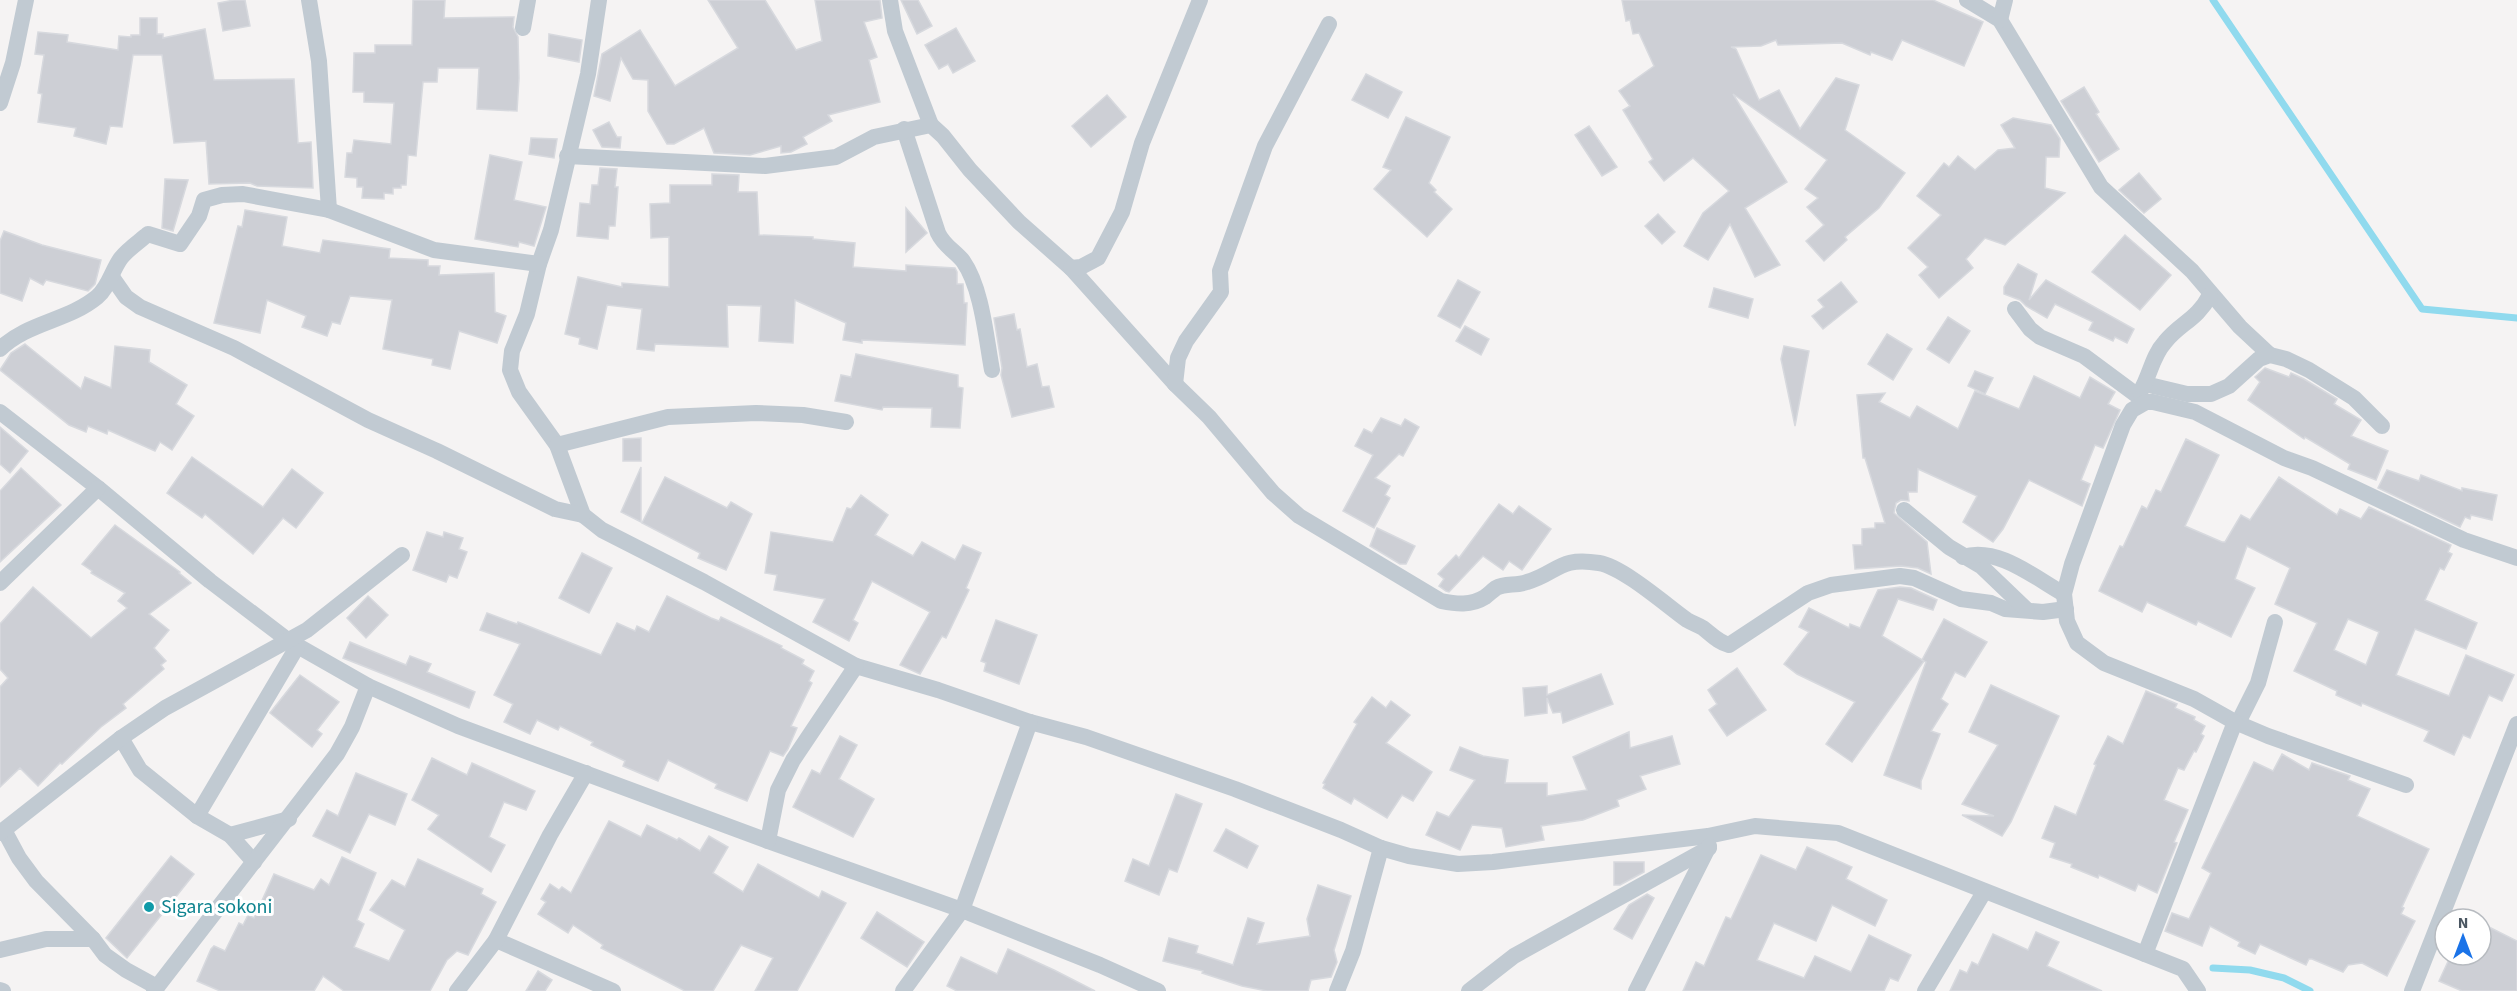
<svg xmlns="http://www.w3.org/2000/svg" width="2517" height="991" font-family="'Source Sans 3',sans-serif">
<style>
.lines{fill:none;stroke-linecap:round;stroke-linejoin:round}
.stream{stroke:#90daee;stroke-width:7}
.building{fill:#cdcfd5;stroke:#d7d9de;stroke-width:1.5;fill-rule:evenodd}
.street{stroke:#c1cad2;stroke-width:16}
.culture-dot{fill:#0f9aa8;stroke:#fff;stroke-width:2}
.labels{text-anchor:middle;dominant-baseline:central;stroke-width:6;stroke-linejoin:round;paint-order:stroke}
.culture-label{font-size:20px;fill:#0d838f;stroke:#fff;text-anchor:start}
</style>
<rect width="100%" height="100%" fill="#f5f3f3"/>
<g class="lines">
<g class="stream">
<path d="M2213 0 2422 309 2517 318"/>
<path d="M2213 968 2250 970 2284 978 2310 991"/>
</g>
</g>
<g class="building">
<path d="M234 0H245L250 26 223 31 218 3Z"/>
<path d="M413 0H445L444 18 514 17 513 27 518 37 519 78 517 111 477 109 479 68H438L437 82H423L416 156 408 155 406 185H401V188H393V194L384 193V199L362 198 363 187H357V178L345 177 347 153H352L354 140 391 144 394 103 364 102V92H353L354 53H375V45H412Z"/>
<path d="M708 0H765L796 50 822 41 815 0H880L882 18 864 22 877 57 869 60 880 102 828 115 832 121 803 137 807 144 791 152 781 153V146L750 155 714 153 704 128 674 144H667L648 111V80L633 79 621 58 610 101 594 96 602 54 640 30 675 86 738 48Z"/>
<path d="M901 0H918L932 26 917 34Z"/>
<path d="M1622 0H1933L1983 22 1964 66 1902 40 1892 60 1871 52 1870 55 1842 43 1778 45 1776 40 1761 46 1731 47 1736 49 1759 100 1779 90 1800 129 1836 78 1859 85 1845 130 1905 173 1879 208 1845 237 1847 240 1824 261 1806 241 1824 225 1807 207 1818 198 1805 189 1827 160 1733 94 1787 182 1745 208 1780 265 1755 277 1730 224 1708 260 1684 246 1703 213 1729 191 1693 158 1664 181 1649 162 1653 159 1623 110 1630 106 1619 91 1654 66 1639 33 1633 34 1630 20 1626 21Z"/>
<path d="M140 18H157V34H163V38L205 29 214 80 294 79 298 143 311 142 313 188 257 186 250 183 209 184 206 141 174 143 162 55H133L122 127 110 126 106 144 74 136 76 128 38 122 42 94 38 93 44 55 35 54 38 32 68 35 67 42 118 50 119 36 131 37V35H140Z"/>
<path d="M956 28 975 61 953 73 948 64 939 69 925 45Z"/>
<path d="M549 34 582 40 579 62 548 56Z"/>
<path d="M1366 74 1402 92 1388 118 1352 100Z"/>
<path d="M2084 87 2099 112 2096 114 2119 149 2099 162 2061 101Z"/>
<path d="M1107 95 1126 117 1091 147 1072 126Z"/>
<path d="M1406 117 1450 137 1429 183 1436 190 1434 192 1452 209 1427 237 1374 189 1391 170 1383 167Z"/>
<path d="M2013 118 2051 125 2060 139 2059 157H2046L2045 188 2065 193 2005 245 1985 238 1966 259 1973 268 1939 298 1919 275 1928 267 1908 248 1941 215 1917 196 1944 163 1949 167 1958 156 1975 170 1998 150 2015 148 2001 125Z"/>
<path d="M609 122 617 137H621L620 148 602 147 593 130Z"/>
<path d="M1589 126 1617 167 1602 176 1575 135Z"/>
<path d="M531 138 557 139 554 158 529 154Z"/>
<path d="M490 155 522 162 514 200 546 207 534 246 519 242 518 247 475 239Z"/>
<path d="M600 168 617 169 615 187H618L615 226H609L608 239 577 236 580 203 590 204 592 185H598Z"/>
<path d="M2139 173 2161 199 2144 213 2119 190Z"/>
<path d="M712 174 739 175 738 192H757L759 235 813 237V239L855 243 853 267 906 271V265L955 268 957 272V284H963L964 303H967L965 345 862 340V343L843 340 846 323 795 300 793 343 759 341 761 306 727 305 728 347 655 344 654 351 637 349 642 309 607 305 597 349 579 344 580 338 565 334 578 277 622 287V283L669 287V237L651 238 650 204 670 203V185H712Z"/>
<path d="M165 179 188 180 173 231 162 228Z"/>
<path d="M906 208 927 233 906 252Z"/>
<path d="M245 210 287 217 282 246 320 253 323 240 390 249 389 258 428 260V266H440L439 275 494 273 495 312 506 316 497 343 459 331 450 369 432 365 433 359 383 349 392 300 350 296 340 324 332 322 327 336 302 327 306 316 267 300 260 333 214 323 238 226 242 227Z"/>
<path d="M1658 214 1675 232 1662 244 1645 226Z"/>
<path d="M4 231 42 245 101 260 95 284 88 291 46 280 43 285 30 278 22 301 0 293V241Z"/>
<path d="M2125 235 2171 275 2140 310 2092 272Z"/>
<path d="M2018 264 2037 274 2029 300 2046 280 2134 329 2127 343 2115 337 2113 341 2089 330 2093 322 2055 304 2047 318 2026 306 2020 300 2004 294V287Z"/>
<path d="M1458 280 1480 292 1460 328 1438 316Z"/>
<path d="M1841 282 1857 302 1823 329 1812 316 1824 307 1818 300Z"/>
<path d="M1714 288 1753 299 1748 318 1709 307Z"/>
<path d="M1014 314 1017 330 1020 329 1027 367 1037 364 1042 387 1049 386 1054 407 1012 417 1001 375 1002 368 994 318Z"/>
<path d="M1948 317 1970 331 1949 363 1927 349Z"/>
<path d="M1465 326 1489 339 1481 355 1456 341Z"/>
<path d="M1887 334 1912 349 1893 380 1868 364Z"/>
<path d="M25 344 81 389 85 377 111 388 115 346 150 350 149 362 187 385 176 404 194 416 172 450 160 442 155 451 108 430 107 434 88 426 86 432 69 425 0 370 11 353Z"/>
<path d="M1784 346 1809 351 1795 426 1781 359Z"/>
<path d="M856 354 958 375V387L963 388 960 428 931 427 932 408 883 407 882 410 835 401 841 375 851 377Z"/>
<path d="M2265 368 2289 377 2291 373 2304 379 2337 399 2334 404 2361 420 2351 436 2388 451 2376 480 2348 469 2350 464 2305 437 2304 439 2248 400 2260 382 2255 377Z"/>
<path d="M1975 371 1993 378 1985 394 1968 386Z"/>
<path d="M2034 376 2080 398 2090 377 2115 392 2108 404 2120 410 2103 448 2095 445 2081 480 2090 484 2082 506 2029 480 2003 529 1993 542 1963 522 1977 496 1918 469 1917 492H1908L1909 501 1901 500 1896 503 1894 513 1927 542 1931 574 1918 568 1901 566 1855 569 1853 545H1862V529L1875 528V523H1885L1865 458H1863L1857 395 1885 393 1879 402 1910 418 1917 406 1958 429 1975 391 2019 409Z"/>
<path d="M1381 418 1401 426 1405 419 1419 427 1403 456 1399 454 1375 478 1390 486 1385 495 1390 498 1374 528 1343 511 1373 455 1355 446 1364 429 1372 433Z"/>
<path d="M0 427 28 451 10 473 0 464Z"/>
<path d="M641 438V461H623V439Z"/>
<path d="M2186 439 2219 455 2185 526 2222 542H2225L2241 515 2250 520 2279 477 2337 515 2340 509 2361 519 2369 507 2451 545 2448 552 2452 554 2444 570 2440 568 2425 600 2477 623 2466 649 2415 629 2396 675 2449 696 2466 655 2514 675 2502 701 2489 695 2470 738 2463 735 2454 755 2424 741 2429 731 2362 703 2361 706 2336 695 2337 691 2294 671 2317 623 2275 604 2290 568 2247 546 2235 579 2255 588 2231 637 2198 621 2196 625 2147 602 2142 612 2099 591 2120 546 2123 547 2142 506 2147 509 2156 490 2161 492ZM2348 619 2379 632 2366 665 2334 650Z"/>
<path d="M192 457 263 507 292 469 323 493 296 528 283 518 253 554 205 514 202 518 167 493Z"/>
<path d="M641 467V522L621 512Z"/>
<path d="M21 468 61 505 0 562V491Z"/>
<path d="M2387 470 2419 481 2421 475 2462 491V488L2497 495 2492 520 2471 515 2470 519 2465 517 2460 527 2378 488Z"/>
<path d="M665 477 727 508 731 502 752 514 726 570 698 558 700 553 642 523Z"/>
<path d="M861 495 888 515 875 535 913 556 922 542 955 560 963 545 981 553 966 588 969 590 946 638 942 636 920 674 900 665 930 612 872 581 853 620 858 623 849 641 813 622 825 599 774 590 777 575 765 573 771 532 833 542 847 508 851 509Z"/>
<path d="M1499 504 1513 514 1519 506 1551 529 1522 570 1509 561 1503 570 1483 556 1449 592 1446 591 1439 586 1444 579 1438 574 1456 555 1459 558Z"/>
<path d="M115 525 180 572 179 573 191 583 149 614 169 630 154 648 166 661 161 665 164 669 123 704 126 708 101 727 62 764 60 763 38 786 20 768 0 787V687L8 678 0 669V624L33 587 91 638 127 608 118 601 125 593 91 573 92 571 82 564Z"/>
<path d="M1377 528 1415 546 1406 564H1400L1370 546Z"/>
<path d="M427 532 443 537 444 532 463 538 459 549 467 552 457 578 449 575 446 582 413 570Z"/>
<path d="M582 553 612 568 589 613 559 598Z"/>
<path d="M1900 587 1911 588 1937 600 1933 610 1898 599 1882 636 1924 661 1852 762 1826 744 1855 702 1797 674 1784 664 1809 632 1799 627 1809 608 1849 628 1850 624 1860 628 1878 590Z"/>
<path d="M368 596 388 615 366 638 347 618Z"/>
<path d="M667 596 711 618 719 621 721 617 782 646 781 648 804 660 802 664 814 671 809 681 812 683 791 726 797 728 788 749 783 756 770 751 747 801 715 788 717 784 668 760 658 781 623 766 625 761 591 745 593 742 560 726 558 730 537 720 530 734 504 722 513 704 494 695 520 644 480 630 487 613 517 624 518 622 601 655 617 623 635 631 637 626 649 632Z"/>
<path d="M1944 619 1987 642 1965 677 1955 672 1941 699 1948 704 1931 731 1940 734 1921 781V789L1884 775 1926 662 1922 660Z"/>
<path d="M996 620 1037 635 1019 684 984 671 986 663 981 661Z"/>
<path d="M350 642 406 665 410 656 431 664 427 672 475 692 469 708 343 658Z"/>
<path d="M1737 668 1766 710 1727 736 1709 710 1717 704 1708 690Z"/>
<path d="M1601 674 1613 704 1563 723 1561 712 1553 713 1547 698V713L1525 716 1523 688 1547 686V695Z"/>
<path d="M300 675 339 702 317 730 322 734 312 747 270 713Z"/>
<path d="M1991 685 2059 716 2011 822 2002 836 1962 815 1994 816 1962 804 1998 745 1969 732Z"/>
<path d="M2146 691 2177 704 2175 708 2195 717 2194 720 2205 726 2201 734 2204 736 2196 752 2194 751 2184 770 2178 768 2164 800 2188 810 2174 842 2177 843 2157 893 2138 884 2135 891 2099 875 2098 878 2071 867 2072 864 2050 857 2055 843 2042 838 2055 806 2076 815 2096 765 2094 764 2108 736 2123 744Z"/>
<path d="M1372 697 1386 708 1391 701 1410 715 1386 743 1432 772 1413 801 1402 795 1387 818 1354 798 1351 804 1323 788 1325 784 1323 783 1357 724 1354 722Z"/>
<path d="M1629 732 1630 748 1672 736 1680 764 1640 776 1646 789 1617 800 1619 806 1583 820 1541 826 1544 840 1506 847 1502 828 1472 825 1460 850 1426 835 1437 812 1449 817 1475 780 1450 770 1460 747 1483 756 1508 760 1505 783H1547V796L1587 790 1573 757Z"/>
<path d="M840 736 857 745 839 779 874 799 853 837 793 807 812 770 820 774Z"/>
<path d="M2282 754 2309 770 2312 763 2350 776 2348 780 2370 789 2357 816 2429 849 2402 907 2404 908 2401 914 2415 921 2387 976 2362 963 2348 965 2343 972 2312 959H2309L2306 965 2260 944 2255 954 2238 946 2240 942 2210 926 2202 946 2165 931 2172 913 2189 919 2211 873 2202 868 2254 762 2273 771Z"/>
<path d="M432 758 467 775 472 763 535 791 526 810 504 802 489 837 505 845 491 872 428 829 439 815 412 800Z"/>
<path d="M356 773 407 794 395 825 369 814 350 853 313 836 327 810 338 816Z"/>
<path d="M1176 794 1202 804 1177 872 1169 869 1159 895 1125 881 1133 859 1149 866Z"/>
<path d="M609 821 641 837 647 825 677 840 679 838 700 851 709 836 728 847 713 873 743 892 758 864 819 898 822 891 846 903 797 991H755L773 958 741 945 713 991H685L601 948 603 945 573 925 568 933 538 914 546 902 541 899 550 884 559 890 562 887 571 893Z"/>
<path d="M1226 829 1258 846 1247 868 1214 851Z"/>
<path d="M1807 847 1852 867 1846 879 1887 900 1875 926 1832 905 1816 941 1774 923 1757 960 1804 978 1815 956 1851 972 1869 935 1911 955 1898 981 1890 978 1884 991H1683L1696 962 1704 966 1726 917 1731 919 1761 855 1796 870Z"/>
<path d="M171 856 194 874 127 958 106 938Z"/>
<path d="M342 857 376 873 357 920 364 924 354 947 389 961 405 930 370 910 392 880 405 887 418 859 483 889 481 894 496 902 468 955 457 951 447 960 430 991H344L323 976 314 991H220L197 981 211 949 214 946 225 951 239 923 243 925 248 915 254 918 274 874 314 890 321 879 329 885Z"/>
<path d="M1614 862H1644V872L1620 885H1614Z"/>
<path d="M1318 885 1351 896 1334 950 1337 962 1331 977 1311 980 1308 991H1267L1242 986 1202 973 1203 971 1163 961 1169 938 1198 946 1196 953 1233 965 1248 918 1264 923 1257 944 1310 936 1307 919Z"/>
<path d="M1647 894 1654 898 1632 939 1614 929 1629 905Z"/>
<path d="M877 912 924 942 907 967 861 938Z"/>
<path d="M2481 923 2517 941V991H2462L2439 981 2451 955H2481Z"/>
<path d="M2036 932 2059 942 2047 966 2102 991H1950L1960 970 1967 973 1972 962 1978 965 1993 934 2028 950Z"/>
<path d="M1008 949 1054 970 1095 991H957L947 986 961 957 997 974Z"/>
<path d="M538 971 552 980 545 991H526Z"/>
</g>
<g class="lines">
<g class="street">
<path d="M309 0 319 61 329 210"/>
<path d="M599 0 588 74 551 230 539 264 527 314 512 351 510 370 519 392 557 445 583 515 602 530 704 582 856 666 938 690 1030 722 1086 737 1235 789 1341 830 1381 848 1409 856 1458 864 1493 862 1708 836 1755 826 1838 833 2183 969 2198 991"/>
<path d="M890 0 895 31 931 125"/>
<path d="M1967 0 2000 20 2101 187 2192 271 2240 327 2270 355"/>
<path d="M2000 20 2005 0"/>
<path d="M523 28 528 0"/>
<path d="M0 103 13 63 26 0"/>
<path d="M904 129 938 233C944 246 955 251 963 261 982 288 986 338 992 370"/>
<path d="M567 156 765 166 836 157 874 137 931 125 943 136 970 170 1019 222 1071 268 1175 384 1209 417 1273 493 1299 516 1441 601C1456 604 1471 606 1485 597 1489 594 1492 591 1496 588 1505 583 1516 586 1527 582 1558 573 1559 556 1599 563 1623 567 1666 605 1687 620 1692 623 1698 625 1703 628 1712 635 1718 642 1729 645L1808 593 1831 585 1900 576 1914 578 1961 599 1991 603 2005 609 2043 612 2066 609"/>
<path d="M1071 268 1081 267 1098 258 1122 212 1142 143 1200 0"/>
<path d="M112 277 126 297 140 307 234 348 368 420 437 451 555 509 583 515"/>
<path d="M2015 309 2030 329 2040 337 2084 356 2146 402"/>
<path d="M0 349C28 322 68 321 97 297 109 287 112 270 121 258 128 249 140 241 148 234L180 244 199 216 204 200 222 195 243 194 329 210 434 250 539 264"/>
<path d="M1175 384 1178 358 1186 341 1221 292 1220 271 1265 146 1329 24"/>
<path d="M2145 384 2187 394H2211L2229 386 2259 359 2270 355 2286 359 2309 370 2354 398 2382 426"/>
<path d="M2140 392C2150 376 2152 356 2165 342 2180 323 2197 320 2210 295"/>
<path d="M0 412 98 488 210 581 289 641 368 686 458 726 768 841 962 910 1100 965 1158 991"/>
<path d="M557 445 668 417 756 413 803 415 846 422"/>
<path d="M1904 510 1949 547 1981 566 2027 610"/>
<path d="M1963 557C1998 546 2035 578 2064 594"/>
<path d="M0 583 98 488"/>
<path d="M2238 723 2258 683 2275 622"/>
<path d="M121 738 140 770 197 816 230 835 254 862"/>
<path d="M2406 785 2268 736 2235 722 2194 699 2104 663 2077 643 2067 621 2064 594 2072 564 2123 425 2132 410 2146 402H2153L2195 412 2284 458 2312 468 2464 540 2517 558"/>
<path d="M197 816 297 647"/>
<path d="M4 830 19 858 36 881 93 939 105 955 126 970 157 987"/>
<path d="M0 833 121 738 165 708 307 630 402 555"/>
<path d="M230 835 289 819"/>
<path d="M768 841 778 790 793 760 856 666"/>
<path d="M496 940 613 991"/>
<path d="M0 950 46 939H93"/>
<path d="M2145 954 2235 722"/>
<path d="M0 990 3 991"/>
<path d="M154 991 337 754 352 727 368 686"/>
<path d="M457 991 496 940 550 835 586 773"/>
<path d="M903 991 962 910 1030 722"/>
<path d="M1337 991 1353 951 1381 848"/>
<path d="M1469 991 1514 956 1709 848"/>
<path d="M1636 991 1709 846"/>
<path d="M1925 991 1984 892"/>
<path d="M2412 991 2517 724"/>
</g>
</g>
<circle class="culture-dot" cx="149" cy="907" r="6"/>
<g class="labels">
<g class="culture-label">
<text x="161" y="907">Sigara sokoni</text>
</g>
</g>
<g transform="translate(2463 937)"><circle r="28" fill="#ffffff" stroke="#b7bbc0" stroke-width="1.5"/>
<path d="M0-4.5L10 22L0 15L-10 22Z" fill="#1a73e8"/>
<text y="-9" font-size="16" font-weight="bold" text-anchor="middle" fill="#4a5661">N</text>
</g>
</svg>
